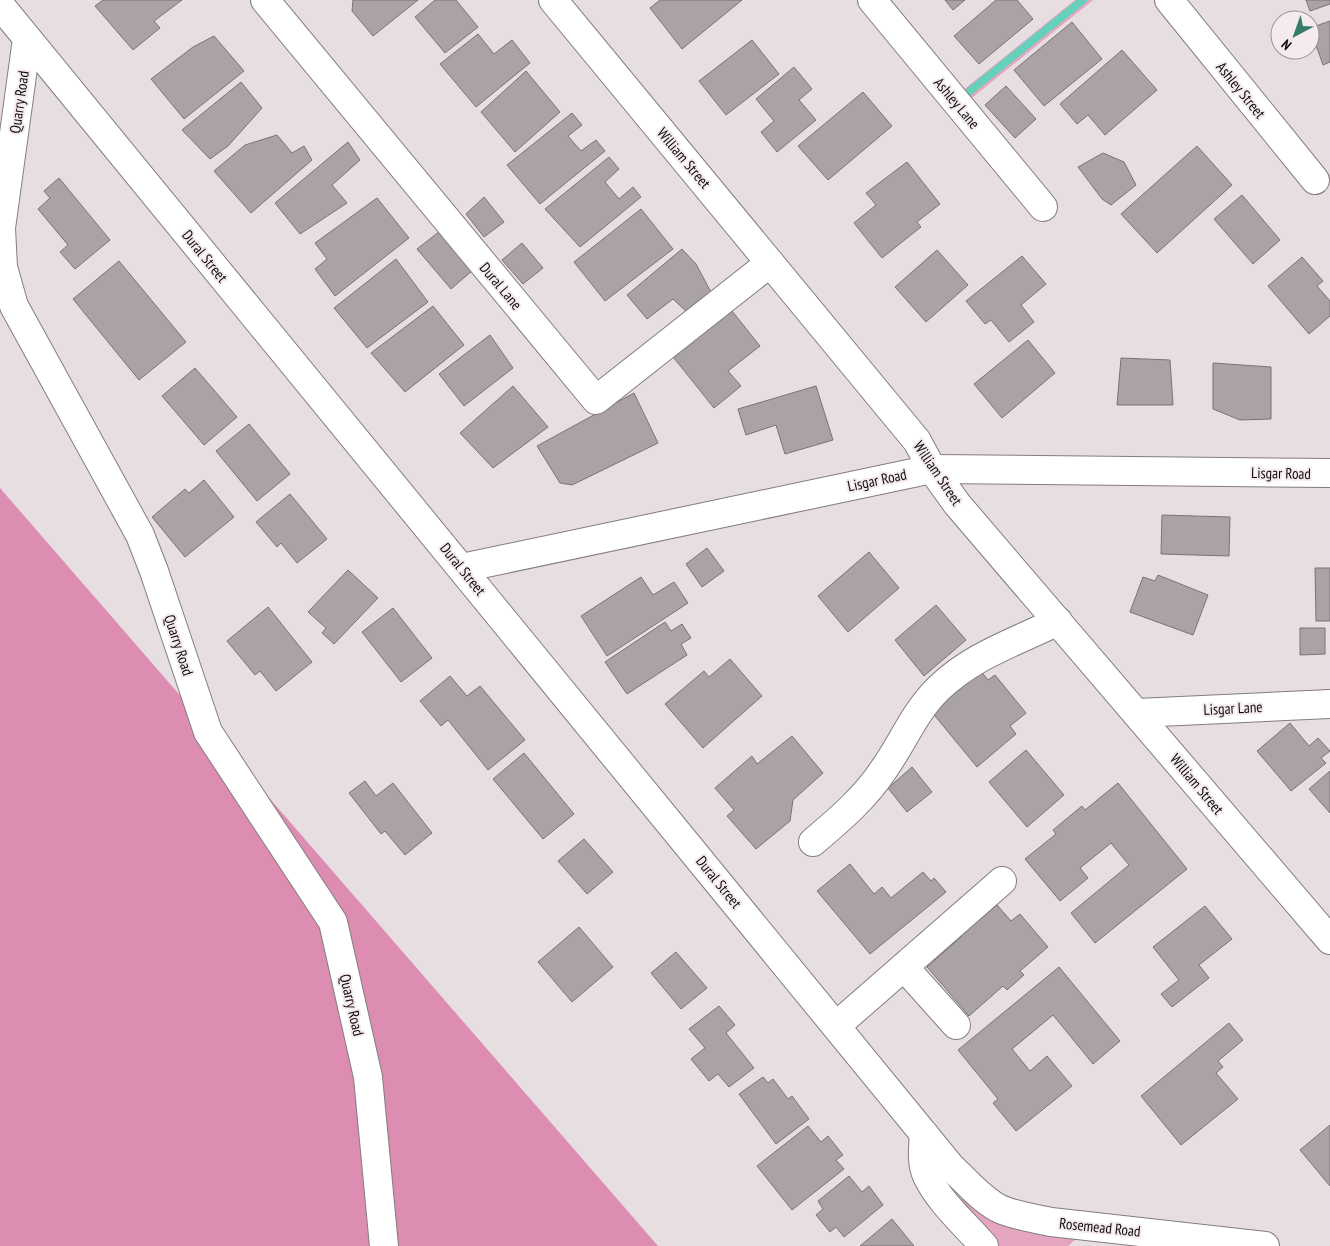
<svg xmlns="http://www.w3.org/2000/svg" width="1330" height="1246" font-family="'PT Sans Narrow',sans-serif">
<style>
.green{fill:#e5a4c0}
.forest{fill:#dc8db1}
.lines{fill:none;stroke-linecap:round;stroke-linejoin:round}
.stream{stroke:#65d1ba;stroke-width:8}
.building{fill:#aba2a5;stroke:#7a7275}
.minor-casing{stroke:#847c7f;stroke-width:30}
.minor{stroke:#fff;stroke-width:28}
.labels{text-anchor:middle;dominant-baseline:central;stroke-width:4;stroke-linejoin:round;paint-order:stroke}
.street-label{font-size:15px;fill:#100d0e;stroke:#f5ebef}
</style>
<rect width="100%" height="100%" fill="#e7dee2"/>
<g class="green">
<path d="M1075 0H1093L968 101 962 91Z"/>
<path d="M967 1198 1086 1231 1068 1246H992L959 1200Z"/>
</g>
<path class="forest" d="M0 488 658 1246H0Z"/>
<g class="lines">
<path class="stream" d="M965 95 1083 0"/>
</g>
<g class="building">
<path d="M103 0H182L154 21 160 28 133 50 95 6Z"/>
<path d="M353 0H418L373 36 352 11Z"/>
<path d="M435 0H456L478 27 445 53 415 17Z"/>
<path d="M660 0H742L682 49 650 8Z"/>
<path d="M945 0H965L953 10Z"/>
<path d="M996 0H1017L1033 19 979 64 954 36Z"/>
<path d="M1306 0H1330V4L1310 11Z"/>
<path d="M1330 21V62L1323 65 1310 28Z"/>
<path d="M1072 22 1102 59 1044 106 1014 70Z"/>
<path d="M478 34 494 54 512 40 530 63 476 107 440 64Z"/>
<path d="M214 36 244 71 184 119 151 79 193 47Z"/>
<path d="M752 40 779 74 726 115 699 81Z"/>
<path d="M1122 50 1157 90 1105 135 1088 115 1077 124 1060 104Z"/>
<path d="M794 67 812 89 799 100 816 120 777 152 761 132 774 121 756 99Z"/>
<path d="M526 71 560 112 515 152 481 112Z"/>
<path d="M241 82 262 108 228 146 210 159 182 130Z"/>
<path d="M1006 86 1036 119 1015 138 985 105Z"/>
<path d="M863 92 892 126 828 180 798 146Z"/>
<path d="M572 113 582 125 568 136 581 151 596 140 605 151 540 204 507 165Z"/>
<path d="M277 135 292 153 304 146 312 160 251 213 214 171 245 145Z"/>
<path d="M348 142 360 160 332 185 347 203 300 234 275 203Z"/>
<path d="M1197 146 1232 185 1157 253 1121 214Z"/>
<path d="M1103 153 1124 162 1136 185 1111 205 1102 199 1078 167Z"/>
<path d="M609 157 619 169 605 182 619 199 633 187 641 197 580 247 545 209Z"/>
<path d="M907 162 940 204 917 222 921 227 882 258 854 223 876 205 866 193Z"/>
<path d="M59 178 110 240 75 269 60 252 68 245 38 209 50 198 44 191Z"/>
<path d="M1242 195 1280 240 1253 264 1214 219Z"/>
<path d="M484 197 504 222 484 237 466 214Z"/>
<path d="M377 198 409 238 335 296 315 269 327 259 315 243Z"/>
<path d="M641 209 673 249 605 301 574 262Z"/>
<path d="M440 231 473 270 451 289 417 249Z"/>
<path d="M522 243 543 268 523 284 502 260Z"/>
<path d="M682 249 696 264 712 294 689 314 673 299 647 319 627 295Z"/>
<path d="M937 250 968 285 926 322 895 287Z"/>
<path d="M1022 256 1046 284 1021 305 1034 322 1009 342 991 320 985 324 966 301Z"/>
<path d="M1302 257 1323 281 1317 286 1330 301V316L1309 334 1268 286Z"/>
<path d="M396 259 428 302 367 348 334 308Z"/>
<path d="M119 261 186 342 139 380 73 299Z"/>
<path d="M433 306 464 345 405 392 371 353Z"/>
<path d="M728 306 760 346 728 371 741 386 714 408 670 353Z"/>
<path d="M490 335 513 368 464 406 439 374Z"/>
<path d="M1028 340 1055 373 1002 418 974 384Z"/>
<path d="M1121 358 1170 360 1173 405H1117Z"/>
<path d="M1213 363 1271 367V419L1240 420 1213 409Z"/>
<path d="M195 368 237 417 204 445 162 396Z"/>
<path d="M513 386 548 427 493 468 460 433Z"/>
<path d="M816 386 833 440 785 454 776 425 746 435 738 409Z"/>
<path d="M634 393 658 443 572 485 560 483 537 446Z"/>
<path d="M249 424 290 474 257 501 216 451Z"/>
<path d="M204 480 234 517 185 557 152 517 185 489 189 493Z"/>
<path d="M290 494 327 539 297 563 281 543 277 547 256 522Z"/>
<path d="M1162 515 1230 517 1229 556 1161 554Z"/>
<path d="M707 548 724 571 702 587 686 564Z"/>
<path d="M869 552 899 588 848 632 818 596Z"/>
<path d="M1315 568H1330V621H1316Z"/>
<path d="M348 570 378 598 334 644 322 633 326 628 308 612Z"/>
<path d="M1158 575 1208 595 1193 635 1130 612 1143 577 1155 581Z"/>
<path d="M641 577 653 595 674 582 688 603 607 656 581 616Z"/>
<path d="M936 605 966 640 924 676 895 640Z"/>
<path d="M268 607 312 662 276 691 260 671 255 675 227 641Z"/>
<path d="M393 608 432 658 401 682 362 632Z"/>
<path d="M665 622 671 631 682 624 691 638 681 644 687 655 627 694 605 662Z"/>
<path d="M1300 628H1325V654L1300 655Z"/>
<path d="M730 659 762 696 703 748 665 704 704 671 709 677Z"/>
<path d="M975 664 988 680 995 675 1026 713 1010 726 1016 734 977 767 926 705Z"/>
<path d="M450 676 467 696 480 686 525 740 488 770 448 720 441 726 420 701Z"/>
<path d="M1290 723 1309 746 1318 738 1330 751 1321 758 1326 763 1291 791 1257 751Z"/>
<path d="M792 736 823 773 793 800 790 821 756 849 727 816 734 810 715 788 752 756 757 764Z"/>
<path d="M1026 750 1064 795 1027 827 989 782Z"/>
<path d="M524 753 574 814 543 839 493 779Z"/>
<path d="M912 767 932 792 907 812 888 788Z"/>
<path d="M1330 771V813L1309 789Z"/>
<path d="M365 781 376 796 393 783 432 833 405 855 385 831 381 834 349 793Z"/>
<path d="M1118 783 1187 869 1095 943 1071 913 1129 865 1111 843 1080 868 1088 878 1060 901 1025 859 1056 834 1053 830 1082 806 1085 810Z"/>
<path d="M584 839 613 872 587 894 558 861Z"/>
<path d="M850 864 874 894 882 887 891 898 923 872 931 881 934 878 946 892 870 954 817 891Z"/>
<path d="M997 905 1011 921 1020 914 1048 947 1020 971 1024 975 1007 990 1003 986 969 1016 927 967 962 936 959 933 977 917 979 920Z"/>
<path d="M1205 906 1232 939 1199 965 1209 978 1172 1007 1161 994 1179 980 1153 947Z"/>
<path d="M579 927 613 967 572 1002 538 962Z"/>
<path d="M676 952 707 988 681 1009 651 973Z"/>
<path d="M1059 967 1120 1041 1093 1064 1053 1015 1012 1049 1030 1071 1047 1056 1072 1086 1016 1131 993 1103 998 1099 958 1050Z"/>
<path d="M719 1006 735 1025 726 1033 754 1068 729 1087 718 1074 709 1081 691 1059 705 1048 689 1029Z"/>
<path d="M1229 1023 1243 1040 1218 1061 1223 1067 1216 1073 1238 1099 1181 1145 1141 1096Z"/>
<path d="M763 1077 768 1083 773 1079 788 1099 792 1096 809 1119 776 1144 739 1094Z"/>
<path d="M1330 1125V1186L1300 1150Z"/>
<path d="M808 1126 821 1142 828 1136 843 1155 836 1160 844 1169 792 1210 757 1166Z"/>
<path d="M849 1176 862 1192 869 1186 883 1205 844 1237 836 1227 830 1232 816 1215 823 1209 818 1201Z"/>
<path d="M892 1219 914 1246H860Z"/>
</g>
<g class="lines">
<g class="minor-casing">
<g id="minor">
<path d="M265 0 596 400 770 263"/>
<path d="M553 0 917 441 932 469 957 504 1330 940"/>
<path d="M872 0 1043 207"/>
<path d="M1169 0 1315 180"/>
<path d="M0 5 951 1167C966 1181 980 1198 998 1208 1014 1216 1034 1218 1051 1222L1265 1246"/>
<path d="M27 39 1 228 3 267 14 306 140 535 154 571 208 732 333 922 368 1077 384 1246"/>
<path d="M462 568 932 469 1330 473"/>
<path d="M1137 713 1330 704"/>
<path d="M813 842C839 820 865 798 884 769 903 742 915 711 939 688 973 655 1016 642 1058 621"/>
<path d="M904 967 956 1025"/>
<path d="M836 1026 1002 881"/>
<path d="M924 1134C923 1148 921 1163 927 1176 940 1203 965 1224 984 1246"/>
</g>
</g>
<use href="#minor" class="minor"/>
</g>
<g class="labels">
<g class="street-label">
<text transform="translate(1241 90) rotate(51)">Ashley Street</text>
<text transform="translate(19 102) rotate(-82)">Quarry Road</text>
<text transform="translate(957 103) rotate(50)">Ashley Lane</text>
<text transform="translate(684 158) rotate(50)">William Street</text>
<text transform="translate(205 256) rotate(51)">Dural Street</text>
<text transform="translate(501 286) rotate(50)">Dural Lane</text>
<text transform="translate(938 473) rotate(56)">William Street</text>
<text transform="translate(1281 473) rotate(1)">Lisgar Road</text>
<text transform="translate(877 480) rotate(-12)">Lisgar Road</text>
<text transform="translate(463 569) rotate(51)">Dural Street</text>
<text transform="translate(179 645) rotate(72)">Quarry Road</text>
<text transform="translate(1233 708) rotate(-3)">Lisgar Lane</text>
<text transform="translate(1197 784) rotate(50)">William Street</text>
<text transform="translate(719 882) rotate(51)">Dural Street</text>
<text transform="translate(352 1005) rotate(77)">Quarry Road</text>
<text transform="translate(1100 1227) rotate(6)">Rosemead Road</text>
</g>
</g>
<g transform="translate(1295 35) rotate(221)"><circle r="24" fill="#f5ebef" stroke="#999295"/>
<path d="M0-4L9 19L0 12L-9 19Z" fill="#387b6d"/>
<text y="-8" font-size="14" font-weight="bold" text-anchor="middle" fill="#100d0e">N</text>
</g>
</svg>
